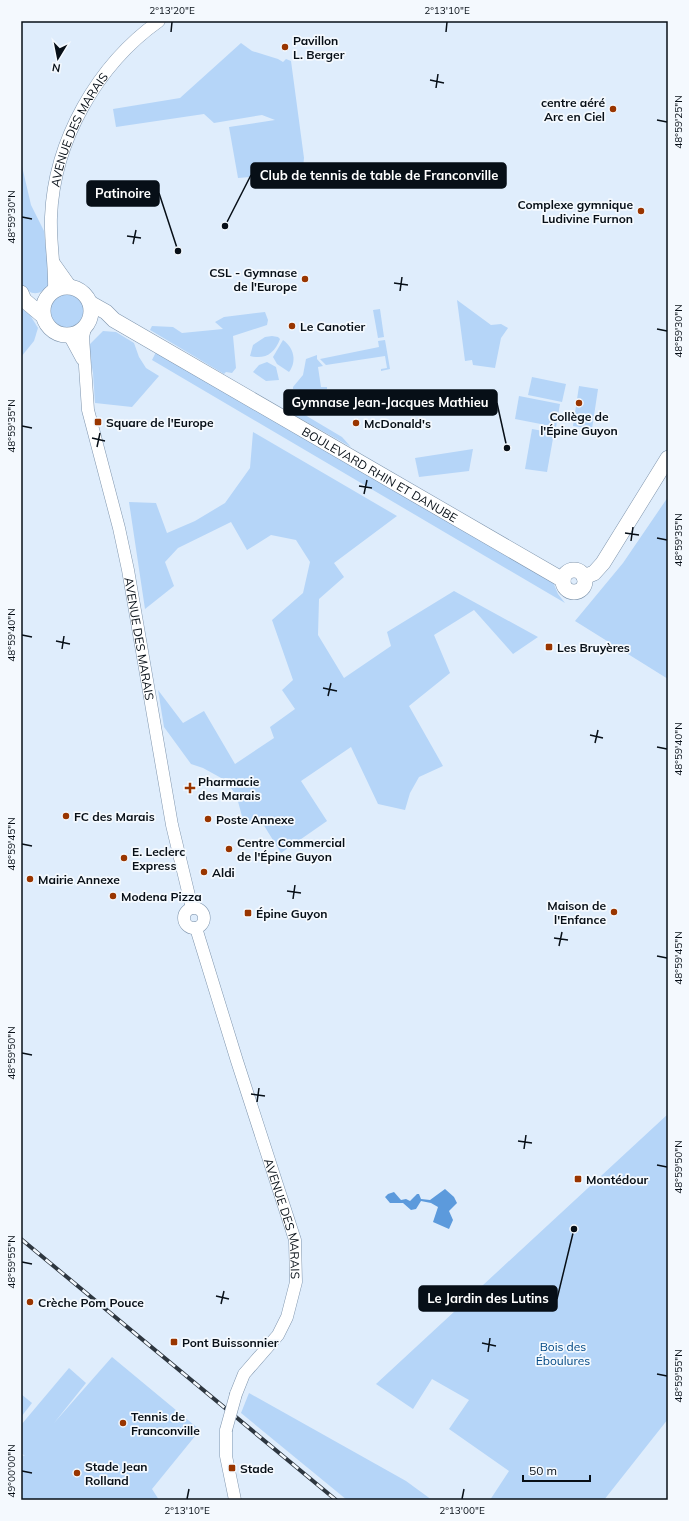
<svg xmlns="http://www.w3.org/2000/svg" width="689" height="1521" font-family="Mulish,sans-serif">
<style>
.green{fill:#b5d5f8}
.water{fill:#5c9adc}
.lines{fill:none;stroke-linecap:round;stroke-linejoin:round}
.minor-casing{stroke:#7f95ad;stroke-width:13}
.major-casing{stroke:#7f95ad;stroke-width:16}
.minor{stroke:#fff;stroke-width:12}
.major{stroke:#fff;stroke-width:15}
.rail-casing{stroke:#2e3740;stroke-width:4}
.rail{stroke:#f4f9fe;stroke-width:2.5;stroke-dasharray:8;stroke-linecap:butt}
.minor-bridge-casing{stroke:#7f95ad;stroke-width:13;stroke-linecap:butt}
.minor-bridge{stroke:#fff;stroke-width:12}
.ticks{fill:none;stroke:#070f17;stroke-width:1.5}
.poi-dot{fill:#993500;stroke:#f4f9fe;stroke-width:1.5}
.labels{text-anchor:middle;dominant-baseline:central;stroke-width:3.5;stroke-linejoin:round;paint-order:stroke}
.poi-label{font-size:12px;font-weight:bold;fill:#070f17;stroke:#f4f9fe;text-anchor:start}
.street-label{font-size:12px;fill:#070f17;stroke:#f4f9fe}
.park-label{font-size:12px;fill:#004884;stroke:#f4f9fe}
.leader{fill:none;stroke:#070f17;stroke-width:1.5}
.callout-dot{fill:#070f17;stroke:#f4f9fe;stroke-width:1.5}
.callout{fill:#070f17;stroke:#070f17;stroke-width:1.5}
.callout-label{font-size:13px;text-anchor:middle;font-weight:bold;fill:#fff}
.neatline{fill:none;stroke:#070f17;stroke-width:1.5}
.ticks-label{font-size:10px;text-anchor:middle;fill:#070f17}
</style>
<rect width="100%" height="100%" fill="#dfedfc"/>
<g class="green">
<path d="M241 43 252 51 278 59 283 62 286 59 291 61 304 158 303 168 274 175 238 178 229 127 275 120 262 115 214 123 204 114 116 127 113 109 180 98Z"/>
<path d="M21 162 31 205 44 231 50 284C39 296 31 297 21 283Z"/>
<circle cx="67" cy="310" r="18"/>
<path d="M457 300 491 325 501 324 508 328 501 338 495 368 473 365 472 360 465 361Z"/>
<path d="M21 308 30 315 38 328 34 341 21 357Z"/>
<path d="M380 309 384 337 378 338 373 310Z"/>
<path d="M265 312 268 320 267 325 233 336 236 368 232 373 226 372 224 374 150 330 152 326 173 327 182 333 223 329 215 322 224 317Z"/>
<path d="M103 331 116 332 134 343 139 357 146 368 159 376 132 407 95 403 93 373 88 346Z"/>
<path d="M272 336 278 337 280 339C275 353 265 360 250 356L253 345 265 337Z"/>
<path d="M283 340C294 348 297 361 289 372L277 364 273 357Z"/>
<path d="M385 340 390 369 381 371V369L387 368 385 356 326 365 320 359 379 347 378 341Z"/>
<path d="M157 350 553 582 558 594 565 603 152 360Z"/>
<path d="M317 355V359L323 366 318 367 321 387H327V389L308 391 293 389V387L303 375 306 359Z"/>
<path d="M267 362 276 367 279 380 266 381 253 372 259 365Z"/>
<path d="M532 377 566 384 562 402 528 395Z"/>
<path d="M579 386 598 389 592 429 573 426Z"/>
<path d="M519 396 560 404 556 427 515 419Z"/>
<path d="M290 397 300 399 305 415 342 437 351 447 292 414 286 407V401Z"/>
<path d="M532 429 554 433 547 472 525 469Z"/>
<path d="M253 432 397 516 334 563 344 577 319 599 318 635 344 678 391 646 387 632 454 591 538 637 513 654 474 610 434 635 450 673 409 706 443 766 419 777 410 793 405 810 378 804 351 747 301 781 327 821 281 853 263 824 243 820 236 794 223 779 203 768 191 764 164 727 158 690 183 723 204 711 235 764 274 738 270 727 295 709 282 690 293 680 272 620 303 593 310 562 296 540 271 535 247 550 231 522 178 548 165 562 174 586 145 609 129 502 156 503 167 533 195 521 225 503 250 468Z"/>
<path d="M473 449 469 471 419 477 415 458Z"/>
<path d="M668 497V679L575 621 623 563Z"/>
<path d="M668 1114V1419L604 1500H490L509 1471 449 1429 469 1400 432 1379 413 1409 376 1384Z"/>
<path d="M112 1357 200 1430 152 1489 159 1500H21V1455L25 1456 21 1453V1425L69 1368 86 1383 54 1423Z"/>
<path d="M249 1393 406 1481 432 1500H347L241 1413Z"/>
<path d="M21 1394 32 1403 21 1417Z"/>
</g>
<path class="water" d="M445 1189 454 1197 457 1203 449 1211 453 1220 449 1229 433 1222 438 1207 431 1203 421 1201 416 1209 411 1210 403 1203H390L385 1197 388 1194 394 1192 401 1200 406 1199 410 1201 417 1194H419L421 1199 430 1200Z"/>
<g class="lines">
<g class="minor-casing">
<g id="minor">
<path d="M54 263 71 287"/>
<path id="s1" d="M54 290C55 266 50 242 51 217 54 141 97 65 159 21"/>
<path id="s2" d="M85 328 83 337 88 410 119 528 128 570 172 825 192 908"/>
<path d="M69 335 82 359"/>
<circle cx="194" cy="918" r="10"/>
<path id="s3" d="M196 928 237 1061 295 1240 296 1282 287 1317 278 1335 244 1374 236 1394"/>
<path d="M226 1430V1456L235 1500"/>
</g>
</g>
<g class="major-casing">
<g id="major">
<circle cx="67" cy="311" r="24"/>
<path d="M21 293 24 300 43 316"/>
<path id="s4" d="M90 303 106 312 114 320 563 580"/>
<circle cx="574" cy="581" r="11"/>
<path d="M584 577 594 573 603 563 668 458"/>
</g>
</g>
<use href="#minor" class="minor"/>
<use href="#major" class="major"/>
<g class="rail-casing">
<path id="rail" d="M21 1239 336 1500"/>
</g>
<use href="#rail" class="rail"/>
<g class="minor-bridge-casing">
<path id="minor-bridge" d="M226 1430 236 1394"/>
</g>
<use href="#minor-bridge" class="minor-bridge"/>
</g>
<path class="ticks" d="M171 32 172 22M446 32 447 22M430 80 444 83M436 88 438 74M657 120 667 122M22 217 32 219M127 236 141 238M133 244 136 230M394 283 408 285M400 291 402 277M657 329 667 331M22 426 32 428M92 438 105 441M97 447 100 433M359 486 372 488M364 494 367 480M625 533 639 535M657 538 667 540M631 541 633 527M22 635 32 637M56 641 70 644M62 649 64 636M323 688 337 691M328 696 331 683M590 735 603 738M595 743 598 730M657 747 667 749M22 844 32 846M287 891 301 893M293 899 295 885M554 938 568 940M559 946 562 932M657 956 667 958M22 1053 32 1055M251 1094 265 1096M257 1102 259 1088M518 1141 532 1143M524 1149 526 1135M657 1165 667 1167M22 1262 32 1264M216 1296 229 1299M221 1304 224 1291M482 1343 496 1346M488 1352 490 1338M657 1374 667 1376M22 1471 32 1473M187 1499 189 1489M462 1499 464 1489"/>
<g class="poi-dot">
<circle cx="285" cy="47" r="4"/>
<circle cx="613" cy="109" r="4"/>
<circle cx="641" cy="211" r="4"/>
<circle cx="305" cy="279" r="4"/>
<circle cx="292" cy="326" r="4"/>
<circle cx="579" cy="403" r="4"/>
<rect x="94" y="418" width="8" height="8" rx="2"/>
<circle cx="356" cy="423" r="4"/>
<rect x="545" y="643" width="8" height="8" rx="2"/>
<path d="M188 782h4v4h4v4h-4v4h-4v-4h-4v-4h4z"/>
<circle cx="66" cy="816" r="4"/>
<circle cx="208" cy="819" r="4"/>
<circle cx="229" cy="849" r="4"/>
<circle cx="124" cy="858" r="4"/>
<circle cx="204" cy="872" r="4"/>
<circle cx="30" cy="879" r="4"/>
<circle cx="113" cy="896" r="4"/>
<circle cx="614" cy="912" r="4"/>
<rect x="244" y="909" width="8" height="8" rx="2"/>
<rect x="574" y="1175" width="8" height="8" rx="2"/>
<circle cx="30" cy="1302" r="4"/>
<rect x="170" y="1338" width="8" height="8" rx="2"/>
<circle cx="123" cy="1423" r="4"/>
<rect x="228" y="1464" width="8" height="8" rx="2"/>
<circle cx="77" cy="1473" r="4"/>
</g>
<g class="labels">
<g class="poi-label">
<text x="293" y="40">Pavillon<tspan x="293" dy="14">L. Berger</tspan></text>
<text x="605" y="102" text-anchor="end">centre aéré<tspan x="605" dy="14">Arc en Ciel</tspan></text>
<text x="633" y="204" text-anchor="end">Complexe gymnique<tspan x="633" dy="14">Ludivine Furnon</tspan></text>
<text x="297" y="272" text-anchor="end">CSL - Gymnase<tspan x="297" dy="14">de l'Europe</tspan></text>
<text x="300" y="326">Le Canotier</text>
<text x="579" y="416" text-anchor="middle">Collège de<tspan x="579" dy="14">l'Épine Guyon</tspan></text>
<text x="106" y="422">Square de l'Europe</text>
<text x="364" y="423">McDonald's</text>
<text x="557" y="647">Les Bruyères</text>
<text x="198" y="781">Pharmacie<tspan x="198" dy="14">des Marais</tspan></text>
<text x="74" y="816">FC des Marais</text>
<text x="216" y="819">Poste Annexe</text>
<text x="237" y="842">Centre Commercial<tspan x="237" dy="14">de l'Épine Guyon</tspan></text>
<text x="132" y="851">E. Leclerc<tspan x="132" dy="14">Express</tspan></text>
<text x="212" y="872">Aldi</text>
<text x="38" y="879">Mairie Annexe</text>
<text x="121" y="896">Modena Pizza</text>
<text x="606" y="905" text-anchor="end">Maison de<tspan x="606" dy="14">l'Enfance</tspan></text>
<text x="256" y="913">Épine Guyon</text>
<text x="586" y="1179">Montédour</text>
<text x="38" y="1302">Crèche Pom Pouce</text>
<text x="182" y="1342">Pont Buissonnier</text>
<text x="131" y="1416">Tennis de<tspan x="131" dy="14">Franconville</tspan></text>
<text x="85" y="1466">Stade Jean<tspan x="85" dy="14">Rolland</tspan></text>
<text x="240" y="1468">Stade</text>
</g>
<g class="street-label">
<text stroke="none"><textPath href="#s1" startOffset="166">AVENUE DES MARAIS</textPath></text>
<text stroke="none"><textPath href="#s4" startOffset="337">BOULEVARD RHIN ET DANUBE</textPath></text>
<text stroke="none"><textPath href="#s2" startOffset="317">AVENUE DES MARAIS</textPath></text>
<text stroke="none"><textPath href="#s3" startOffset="304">AVENUE DES MARAIS</textPath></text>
</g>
<g class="park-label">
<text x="563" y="1346">Bois des<tspan x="563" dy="14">Éboulures</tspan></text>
</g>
</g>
<path class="leader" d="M225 226L251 175M178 251L159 193M507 448L497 403M574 1229L557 1299"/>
<g class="callout-dot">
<circle cx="225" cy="226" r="4"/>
<circle cx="178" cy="251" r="4"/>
<circle cx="507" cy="448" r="4"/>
<circle cx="574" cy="1229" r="4"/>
</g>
<g class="callout">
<rect x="251" y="163" width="255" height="25" rx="4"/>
<rect x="87" y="181" width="72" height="25" rx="4"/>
<rect x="284" y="390" width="213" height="25" rx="4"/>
<rect x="419" y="1286" width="138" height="25" rx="4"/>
</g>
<g class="callout-label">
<text x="379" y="180">Club de tennis de table de Franconville</text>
<text x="123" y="198">Patinoire</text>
<text x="390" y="407">Gymnase Jean-Jacques Mathieu</text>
<text x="488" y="1303">Le Jardin des Lutins</text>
</g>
<rect width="689" height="1521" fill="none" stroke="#f4f9fe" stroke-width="44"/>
<g transform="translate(58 58) rotate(190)" stroke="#f4f9fe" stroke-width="3" paint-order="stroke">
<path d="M0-3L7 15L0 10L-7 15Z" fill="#070f17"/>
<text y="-6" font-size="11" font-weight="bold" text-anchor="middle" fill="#070f17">N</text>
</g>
<path d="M523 1475v6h67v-6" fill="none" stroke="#070f17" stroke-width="2"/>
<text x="529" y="1475" font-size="12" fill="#070f17" stroke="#f4f9fe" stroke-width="3" paint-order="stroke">50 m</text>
<rect x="22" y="22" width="645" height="1477" class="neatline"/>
<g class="ticks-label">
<text x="172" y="14">2°13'20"E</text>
<text x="447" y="14">2°13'10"E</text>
<text transform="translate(678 122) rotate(-90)" y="4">48°59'25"N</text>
<text transform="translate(11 217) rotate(-90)" y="4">48°59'30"N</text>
<text transform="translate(678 331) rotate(-90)" y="4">48°59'30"N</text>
<text transform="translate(11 426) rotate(-90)" y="4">48°59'35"N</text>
<text transform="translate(678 540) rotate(-90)" y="4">48°59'35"N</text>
<text transform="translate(11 635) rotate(-90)" y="4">48°59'40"N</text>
<text transform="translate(678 749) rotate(-90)" y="4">48°59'40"N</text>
<text transform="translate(11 844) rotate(-90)" y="4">48°59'45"N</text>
<text transform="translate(678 958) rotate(-90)" y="4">48°59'45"N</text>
<text transform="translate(11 1053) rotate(-90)" y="4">48°59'50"N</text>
<text transform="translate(678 1167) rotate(-90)" y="4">48°59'50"N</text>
<text transform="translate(11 1262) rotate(-90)" y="4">48°59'55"N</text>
<text transform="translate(678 1376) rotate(-90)" y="4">48°59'55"N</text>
<text transform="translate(11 1471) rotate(-90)" y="4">49°00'00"N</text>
<text x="187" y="1514">2°13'10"E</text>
<text x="462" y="1514">2°13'00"E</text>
</g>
</svg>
